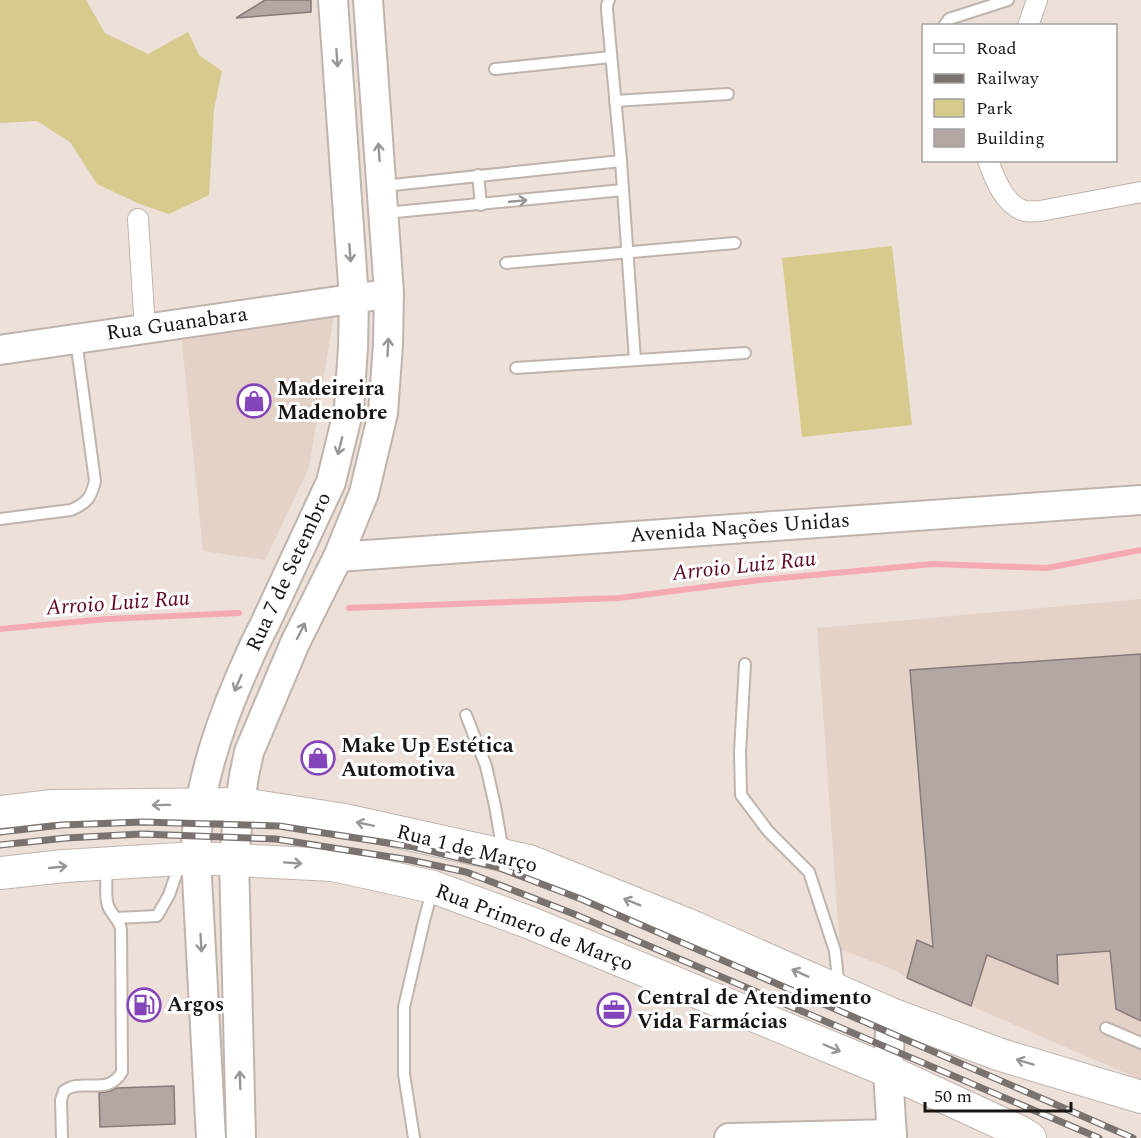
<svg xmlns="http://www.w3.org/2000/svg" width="1141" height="1138" font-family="Spectral,serif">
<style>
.built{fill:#e5d2c6}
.green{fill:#d7ca8d}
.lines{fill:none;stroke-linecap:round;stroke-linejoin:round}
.stream{stroke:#f4a9b3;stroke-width:6}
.building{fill:#b4a6a3;stroke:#877a78;stroke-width:1.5}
.lane-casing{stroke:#bfb4ad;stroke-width:14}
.street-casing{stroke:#bfb4ad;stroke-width:22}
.secondary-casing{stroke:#bfb4ad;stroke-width:32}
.primary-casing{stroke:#bfb4ad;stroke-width:34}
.lane{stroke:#fff;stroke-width:10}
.street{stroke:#fff;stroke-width:20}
.secondary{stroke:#fff;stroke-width:28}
.primary{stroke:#fff;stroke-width:32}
.rail-casing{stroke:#7a726e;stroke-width:7}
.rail{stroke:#fff;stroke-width:4.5;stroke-dasharray:14;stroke-linecap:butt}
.oneway{stroke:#989695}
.labels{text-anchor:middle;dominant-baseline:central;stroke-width:6;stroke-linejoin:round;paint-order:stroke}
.street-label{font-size:21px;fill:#191513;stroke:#fff}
.poi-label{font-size:21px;font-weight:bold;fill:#191513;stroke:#fff;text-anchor:start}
.water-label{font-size:22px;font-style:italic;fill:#5e0522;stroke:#fff}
</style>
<rect width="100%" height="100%" fill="#ece0d9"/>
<g class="built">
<path d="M334 314 309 468 265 560 203 551 181 333Z"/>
<path d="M1141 599V1080L907 978 894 970 840 949 817 628Z"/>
</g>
<g class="green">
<path d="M0 0H86L105 33 148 54 188 32 199 55 222 71 214 109 209 195 169 214 137 203 97 184 70 142 37 121 0 123Z"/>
<path d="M892 246 912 425 802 437 782 258Z"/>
</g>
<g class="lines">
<g class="stream">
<path d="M349 608 619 598 760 580 933 564 1047 568 1141 550"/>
<path d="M0 629 107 619 239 613"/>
</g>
</g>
<g class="building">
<path d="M265 0H311V12L236 18Z"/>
<path d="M1141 654V1021L1116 1009 1110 951 1057 955 1058 984 987 955 971 1006 907 978 917 940 933 947 910 670Z"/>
<path d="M174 1086 175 1124 100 1127 99 1093 111 1091 116 1088Z"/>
</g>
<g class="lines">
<g class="lane-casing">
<g id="lane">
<path d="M609 0 607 5V10L621 161 635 360"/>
<path d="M944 26 949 19 1008 0"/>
<path d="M495 69 611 57"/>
<path d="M615 101 728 94"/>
<path d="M478 175 481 205"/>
<path d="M383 186 621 161"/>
<path d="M385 213 623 190"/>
<path d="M506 263 735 243"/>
<path d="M516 368 745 353"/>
<path d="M0 519 71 510C87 503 91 498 95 481L76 340"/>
<path d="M745 664 740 752 741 795 768 831 809 872 835 951 839 988"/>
<path d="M466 715 486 766 495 806 503 852"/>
<path d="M116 918 157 916 169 895 180 863"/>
<path d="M1106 1028 1141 1043"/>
<path d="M62 1138 61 1100 64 1091C82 1077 107 1097 122 1072L121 929C119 920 113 916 109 908 104 899 107 876 107 865"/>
<path d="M414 1138 404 1074V1007L424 921 432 891"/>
</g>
</g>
<g class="street-casing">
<g id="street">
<path d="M1028 26 1037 0"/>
<path d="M988 160C994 178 1005 206 1025 211 1029 212 1035 211 1040 211L1141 192"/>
<path d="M138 219 145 329"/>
</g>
</g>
<g class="secondary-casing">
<g id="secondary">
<path d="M0 350 372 296"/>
<path d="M338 557 1141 500"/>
<path d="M891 1014 888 1071 892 1138"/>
<path d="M211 1138 196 858C195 799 216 734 239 680 247 662 254 644 264 626L331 482 349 408 353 347 354 299 333 0"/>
<path d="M241 1138 234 859 238 816 244 776 249 752 295 643 338 557 364 493 383 413 388 344 389 293 368 0"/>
<path d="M729 1138 892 1134"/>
</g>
</g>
<g class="primary-casing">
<g id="primary">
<path d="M0 812 52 806 241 804 345 820 529 861 686 924 891 1014 1001 1055 1141 1097"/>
<path d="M0 873 64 866 196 858 333 865 433 887 528 922 888 1071 1020 1132 1030 1138"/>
</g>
</g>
<use href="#lane" class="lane"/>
<use href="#street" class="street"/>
<use href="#secondary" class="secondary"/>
<use href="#primary" class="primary"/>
<g class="rail-casing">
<g id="rail">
<path d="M0 832 62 825 142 822 279 826 414 847 497 867 581 899 1133 1138"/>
<path d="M0 845 66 838 142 834 276 839 410 860 466 872 574 914 1099 1138"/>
</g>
</g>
<use href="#rail" class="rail"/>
</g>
<defs><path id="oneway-shaft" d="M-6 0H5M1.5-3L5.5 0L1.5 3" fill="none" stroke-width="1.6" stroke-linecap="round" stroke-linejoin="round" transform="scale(1.5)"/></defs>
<g class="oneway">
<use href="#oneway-shaft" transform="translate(337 58) rotate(86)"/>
<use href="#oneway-shaft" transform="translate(379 152) rotate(-94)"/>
<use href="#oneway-shaft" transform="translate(518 201) rotate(-5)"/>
<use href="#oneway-shaft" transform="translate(350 253) rotate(86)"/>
<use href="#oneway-shaft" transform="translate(388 347) rotate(-87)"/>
<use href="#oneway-shaft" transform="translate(340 446) rotate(104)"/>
<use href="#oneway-shaft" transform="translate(301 631) rotate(-63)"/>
<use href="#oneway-shaft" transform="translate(238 683) rotate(113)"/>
<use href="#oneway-shaft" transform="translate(161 805) rotate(179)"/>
<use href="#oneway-shaft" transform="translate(365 824) rotate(-168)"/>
<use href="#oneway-shaft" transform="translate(293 863) rotate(4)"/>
<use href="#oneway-shaft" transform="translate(58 867) rotate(-6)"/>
<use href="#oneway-shaft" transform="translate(632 902) rotate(-158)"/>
<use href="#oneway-shaft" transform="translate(201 943) rotate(87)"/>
<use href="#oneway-shaft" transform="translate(800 973) rotate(-156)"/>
<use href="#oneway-shaft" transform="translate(832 1048) rotate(23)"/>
<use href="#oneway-shaft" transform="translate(1025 1062) rotate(-163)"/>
<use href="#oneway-shaft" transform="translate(240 1080) rotate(-92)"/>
</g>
<defs>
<g id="shop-ring" transform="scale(1.725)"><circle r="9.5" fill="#fff" stroke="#8445ba" stroke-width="1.5"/><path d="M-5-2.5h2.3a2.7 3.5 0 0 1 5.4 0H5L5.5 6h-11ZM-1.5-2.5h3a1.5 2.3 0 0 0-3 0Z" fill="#8445ba"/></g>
<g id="fuel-ring" transform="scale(1.725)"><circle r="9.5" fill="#fff" stroke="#8445ba" stroke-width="1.5"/><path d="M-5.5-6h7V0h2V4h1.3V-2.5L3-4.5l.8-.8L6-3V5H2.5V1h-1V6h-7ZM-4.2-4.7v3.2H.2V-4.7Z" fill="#8445ba"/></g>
<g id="office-ring" transform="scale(1.725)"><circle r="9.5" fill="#fff" stroke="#8445ba" stroke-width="1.5"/><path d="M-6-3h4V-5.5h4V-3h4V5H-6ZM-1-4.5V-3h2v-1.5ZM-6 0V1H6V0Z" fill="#8445ba"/></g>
</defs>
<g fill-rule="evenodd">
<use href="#shop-ring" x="254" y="401"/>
<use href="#shop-ring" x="318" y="758"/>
<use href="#fuel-ring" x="144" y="1005"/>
<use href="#office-ring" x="614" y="1010"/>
</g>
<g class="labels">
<g class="street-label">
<text transform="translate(177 324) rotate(-8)">Rua Guanabara</text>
<text transform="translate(740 528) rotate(-4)">Avenida Nações Unidas</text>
<text transform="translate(289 572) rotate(-65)">Rua 7 de Setembro</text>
<text transform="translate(467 849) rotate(14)">Rua 1 de Março</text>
<text transform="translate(534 928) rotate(21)">Rua Primero de Março</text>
</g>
<g class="poi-label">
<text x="277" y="389">Madeireira<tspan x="277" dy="24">Madenobre</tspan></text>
<text x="341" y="746">Make Up Estética<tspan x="341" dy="24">Automotiva</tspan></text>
<text x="637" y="998">Central de Atendimento<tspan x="637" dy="24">Vida Farmácias</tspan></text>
<text x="167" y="1005">Argos</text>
</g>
<g class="water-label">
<text transform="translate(744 566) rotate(-6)">Arroio Luiz Rau</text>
<text transform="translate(118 603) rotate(-4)">Arroio Luiz Rau</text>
</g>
</g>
<rect x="922" y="24" width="195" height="138" fill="#ffffff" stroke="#a3a1a1" stroke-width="1.5"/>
<rect x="934" y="44" width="30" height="9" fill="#ffffff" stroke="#a3a1a1" stroke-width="1.5"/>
<text x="976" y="54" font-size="18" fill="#191513">Road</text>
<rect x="934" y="74" width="30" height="9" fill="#7a726e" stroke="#a3a1a1" stroke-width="1.5"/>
<text x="976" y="84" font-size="18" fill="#191513">Railway</text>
<rect x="934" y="99" width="30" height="18" fill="#d7ca8d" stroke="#a3a1a1" stroke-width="1.5"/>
<text x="976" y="114" font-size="18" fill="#191513">Park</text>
<rect x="934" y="129" width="30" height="18" fill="#b4a6a3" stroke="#a3a1a1" stroke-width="1.5"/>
<text x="976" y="144" font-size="18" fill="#191513">Building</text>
<path d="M925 1102v9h146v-9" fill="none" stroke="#191513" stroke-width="3"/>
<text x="934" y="1102" font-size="18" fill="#191513" stroke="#ffffff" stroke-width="4.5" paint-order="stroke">50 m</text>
</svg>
